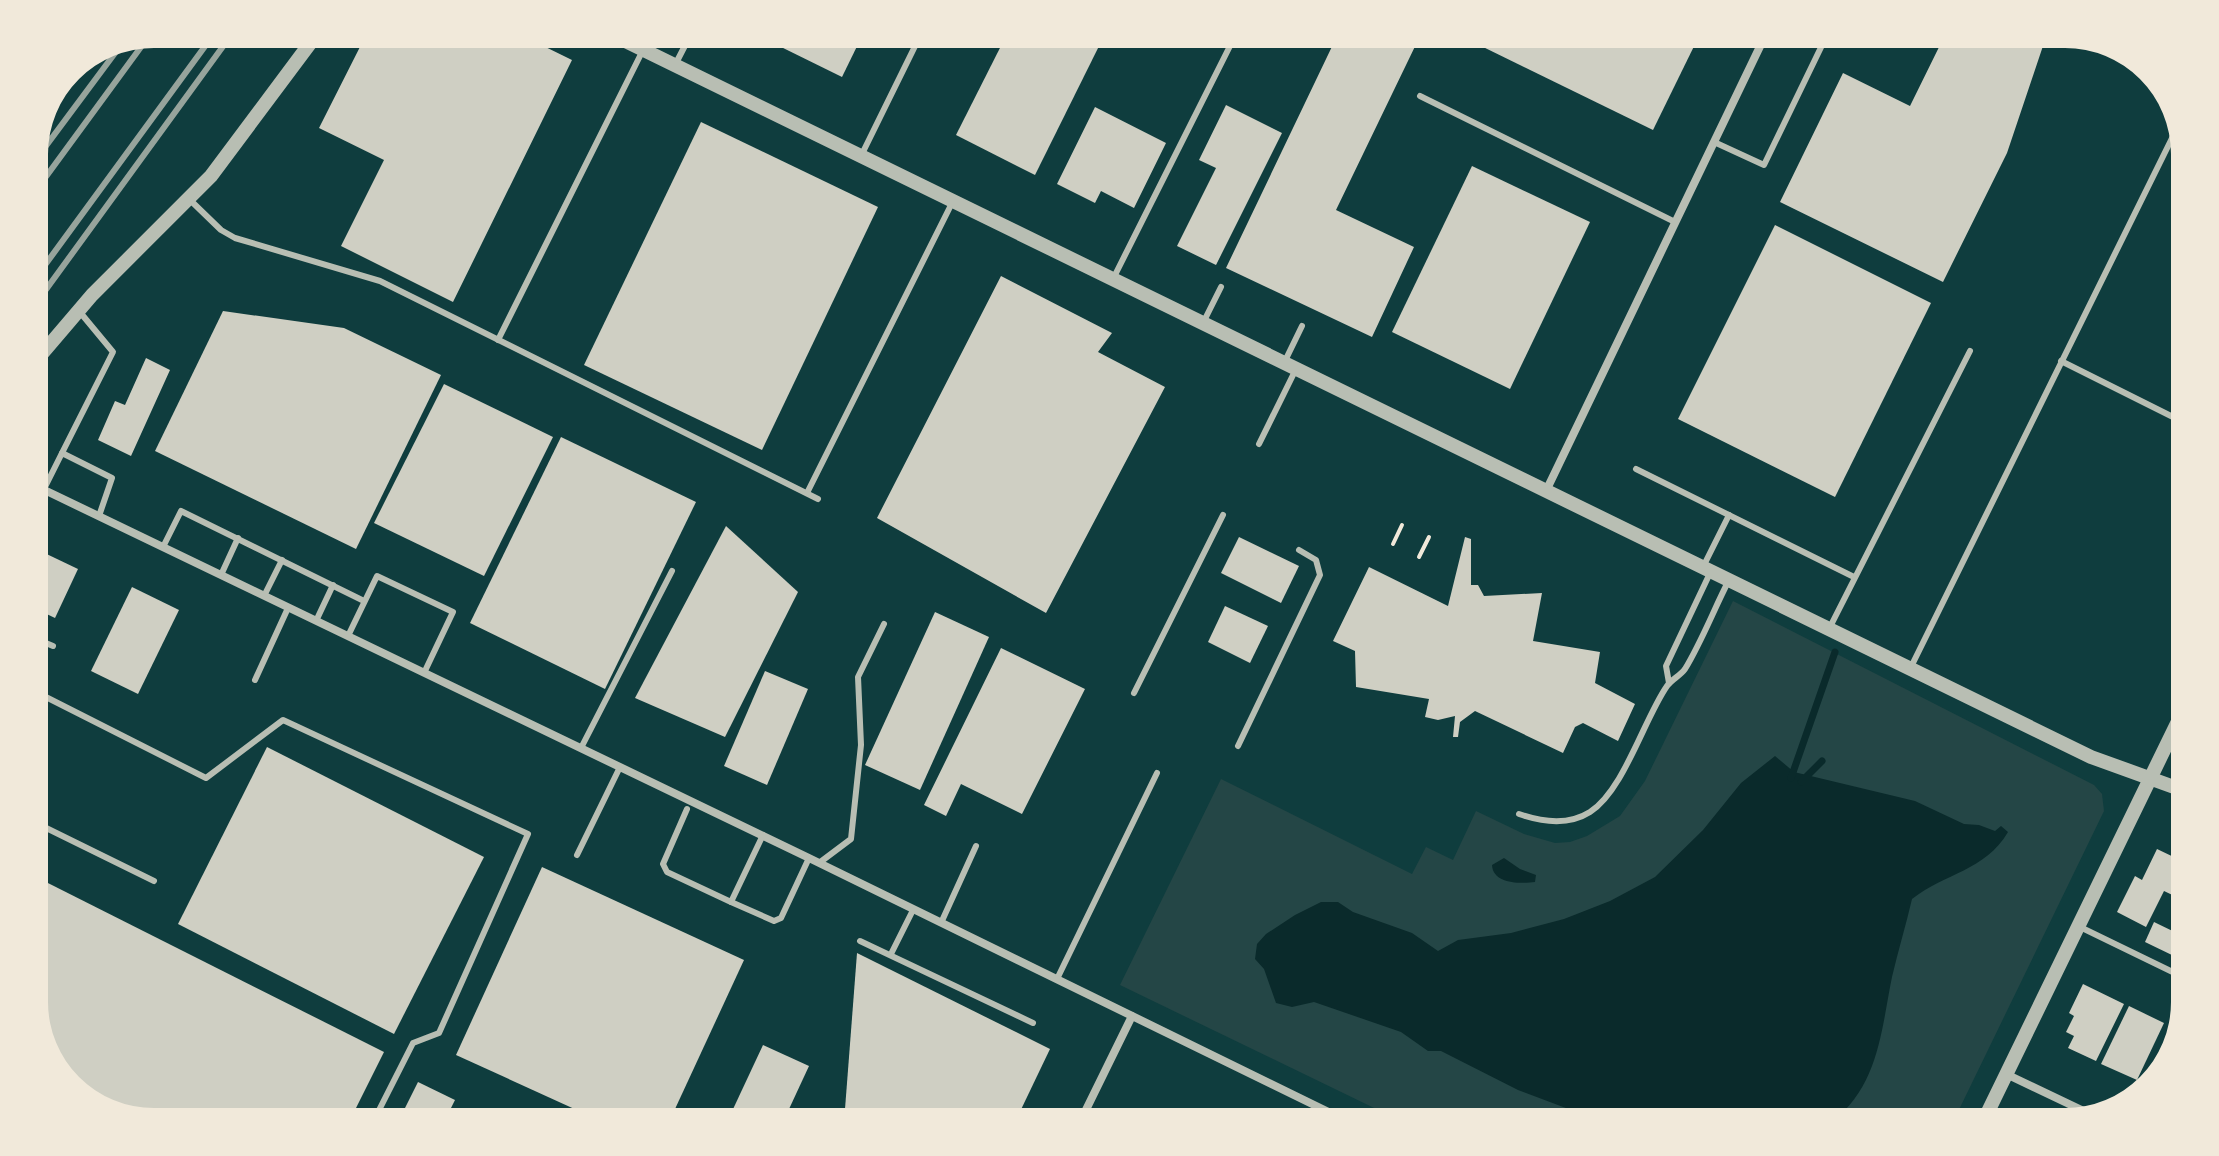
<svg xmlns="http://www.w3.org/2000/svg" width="2219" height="1156" font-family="Cabin,sans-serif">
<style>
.green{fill:#244646}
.water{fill:#0a2a2b}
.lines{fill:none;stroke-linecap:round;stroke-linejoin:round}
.stream{stroke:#0a2a2b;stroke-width:7}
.building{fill:#cfcfc3}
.path{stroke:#f1e9da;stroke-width:4}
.service{stroke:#b8beb3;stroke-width:6}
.minor{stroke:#b8beb3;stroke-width:8}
.tertiary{stroke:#b8beb3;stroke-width:14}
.rail{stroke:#97a49c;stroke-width:6}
</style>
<rect width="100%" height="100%" fill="#0f3d3e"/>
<path class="green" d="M1733 601 2094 785 2102 794 2104 811 1953 1122H1403L1120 985 1221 779 1412 874 1426 847 1453 860 1476 811 1524 834 1555 843 1570 842 1587 836 1620 816 1645 781Z"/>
<g class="water">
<path d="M1775 756 1794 772 1915 801 1964 824 1979 825 1995 831 2001 826 2008 832C1985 871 1945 873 1912 899 1906 925 1898 951 1892 977 1881 1031 1879 1085 1832 1122H1603L1518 1090 1441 1051H1428L1401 1032 1314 1002 1292 1007 1276 1003 1264 969 1255 959 1257 944 1266 934 1295 915 1321 902H1338L1353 912 1412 933 1438 951 1458 940 1511 933 1564 919 1610 901 1655 877 1703 830 1741 783Z"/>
<path d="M1504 858 1520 869 1536 875 1535 882C1520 884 1493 884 1492 865Z"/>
</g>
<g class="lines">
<g class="stream">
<path d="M1791 778 1835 652"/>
<path d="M1801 782 1822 761"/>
</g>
</g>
<g class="building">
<path d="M519 34 572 60 453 302 341 246 384 160 319 128 366 35Z"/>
<path d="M780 34H863L842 77 775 44Z"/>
<path d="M1007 34H1105L1035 175 956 135Z"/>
<path d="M1338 34H1421L1336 210 1414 247 1372 337 1226 268Z"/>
<path d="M1482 34H1700L1653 130 1477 44Z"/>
<path d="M1962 34H2047L2007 153 1943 282 1780 202 1843 73 1910 106 1942 41Z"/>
<path d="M1226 105 1282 133 1216 265 1177 246 1216 168 1199 160Z"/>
<path d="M1095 107 1166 143 1134 208 1101 191 1095 203 1057 184Z"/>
<path d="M701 122 878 207 762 450 584 365Z"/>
<path d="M1472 166 1590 222 1510 389 1392 332Z"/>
<path d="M1775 225 1931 303 1835 497 1678 419Z"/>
<path d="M1001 276 1112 333 1098 352 1165 387 1046 613 877 518Z"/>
<path d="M223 311 344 328 441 375 356 549 155 451Z"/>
<path d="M146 358 170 370 131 456 98 440 115 401 125 405Z"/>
<path d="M444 384 553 437 484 576 374 523Z"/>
<path d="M561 437 696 502 605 689 470 623Z"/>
<path d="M726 526 798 592 725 737 635 698Z"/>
<path d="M1239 537 1299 566 1281 603 1221 573Z"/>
<path d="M1465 537 1471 539V585H1478L1484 596 1542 593 1533 641 1600 652 1595 683 1635 704 1618 741 1583 723 1575 727 1563 753 1475 711 1460 722 1458 737H1453L1455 716 1438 720 1425 717 1429 699 1356 687 1355 651 1333 641 1369 567 1448 606Z"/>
<path d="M34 548 78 569 55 618 34 608Z"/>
<path d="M132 587 179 610 138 694 91 671Z"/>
<path d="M1225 606 1268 626 1250 663 1208 642Z"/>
<path d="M935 612 989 637 920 790 865 765Z"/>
<path d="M1001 648 1085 689 1022 814 961 784 946 816 924 805Z"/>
<path d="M765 671 808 689 767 785 724 766Z"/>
<path d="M267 747 484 857 394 1034 178 924Z"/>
<path d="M2157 849 2180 860 2185 850V901L2164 891 2146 927 2117 912 2135 876 2142 880Z"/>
<path d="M542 867 744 960 669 1122H603L456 1055Z"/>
<path d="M34 876 384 1052 349 1122H154L119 1114 88 1098 54 1068 34 1010Z"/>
<path d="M2154 922 2185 937 2176 957 2145 942Z"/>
<path d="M857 953 1050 1049 1015 1122H851L845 1109Z"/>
<path d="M2083 984 2124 1004 2096 1061 2068 1048 2074 1036 2066 1032 2074 1016 2069 1013Z"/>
<path d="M2129 1006 2164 1023 2137 1080 2101 1064Z"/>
<path d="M763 1045 809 1066 783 1122H727Z"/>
<path d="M418 1082 455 1100 444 1122H398Z"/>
</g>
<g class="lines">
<g class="path">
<path d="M1393 544 1402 525"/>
<path d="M1419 557 1429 537"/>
</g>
<g class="service">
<path d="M675 65 691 34"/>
<path d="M1420 96 1675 222"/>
<path d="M1714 142 1764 165 1826 37 1820 34"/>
<path d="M861 156 921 34"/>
<path d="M189 199 221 230 235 238 380 281 818 499"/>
<path d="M1113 279 1236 34"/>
<path d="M1203 323 1221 287"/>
<path d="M498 340 643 50"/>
<path d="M2061 361 2185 423"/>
<path d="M1284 363 1302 326"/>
<path d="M1259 444 1296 369"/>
<path d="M62 453 113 352 79 311"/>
<path d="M1636 469 1854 577"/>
<path d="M44 489 62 453 112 478 99 516"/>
<path d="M807 493 953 201"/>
<path d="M163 547 181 511 364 601"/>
<path d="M1703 567 1729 515"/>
<path d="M221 575 238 538"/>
<path d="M264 596 282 560"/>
<path d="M316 621 333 585"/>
<path d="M1829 629 1970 351"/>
<path d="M348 636 377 576 453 612 424 673"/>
<path d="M34 638 53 646"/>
<path d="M1910 669 2178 126"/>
<path d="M255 680 288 608"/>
<path d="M1669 683 1666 666 1711 571"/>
<path d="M34 691 206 778 283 720 528 834 439 1033 413 1043 373 1122"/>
<path d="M1134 693 1223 515"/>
<path d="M1238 746 1320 575 1316 560 1299 550"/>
<path d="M581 748 672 571"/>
<path d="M687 809 663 864 667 872 731 902 763 835"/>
<path d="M1519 814C1542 822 1568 826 1590 812 1624 790 1644 719 1667 686 1672 679 1680 676 1685 669 1702 641 1714 609 1729 580"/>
<path d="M34 822 154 881"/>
<path d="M577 855 620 767"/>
<path d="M819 863 851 839 861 745 858 677 884 624"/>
<path d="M731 902 774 921 781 918 809 858"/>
<path d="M941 923 976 846"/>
<path d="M2080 927 2185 978"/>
<path d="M860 941 1033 1023"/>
<path d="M891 954 913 910"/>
<path d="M1057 979 1157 773"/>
<path d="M1308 1122 1316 1106"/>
</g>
<g class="minor">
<path d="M34 485 809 858 1349 1122"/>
<path d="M1546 491 1766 34"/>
<path d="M2006 1074 2090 1114"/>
<path d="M1080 1122 1132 1016"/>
</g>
<g class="tertiary">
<path d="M611 34 2091 757 2185 791"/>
<path d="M34 363 92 295 211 176 317 34"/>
<path d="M1983 1122 2185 707"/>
</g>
<g class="rail">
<path d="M34 162 118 49"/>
<path d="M34 193 149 36"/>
<path d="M34 280 214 34"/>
<path d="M34 306 232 34"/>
</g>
</g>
<path d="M0 0H2219V1156H0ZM154 48H2065A106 106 0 0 1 2171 154V1002A106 106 0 0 1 2065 1108H154A106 106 0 0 1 48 1002V154A106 106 0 0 1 154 48Z" fill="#f1e9da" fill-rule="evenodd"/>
</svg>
